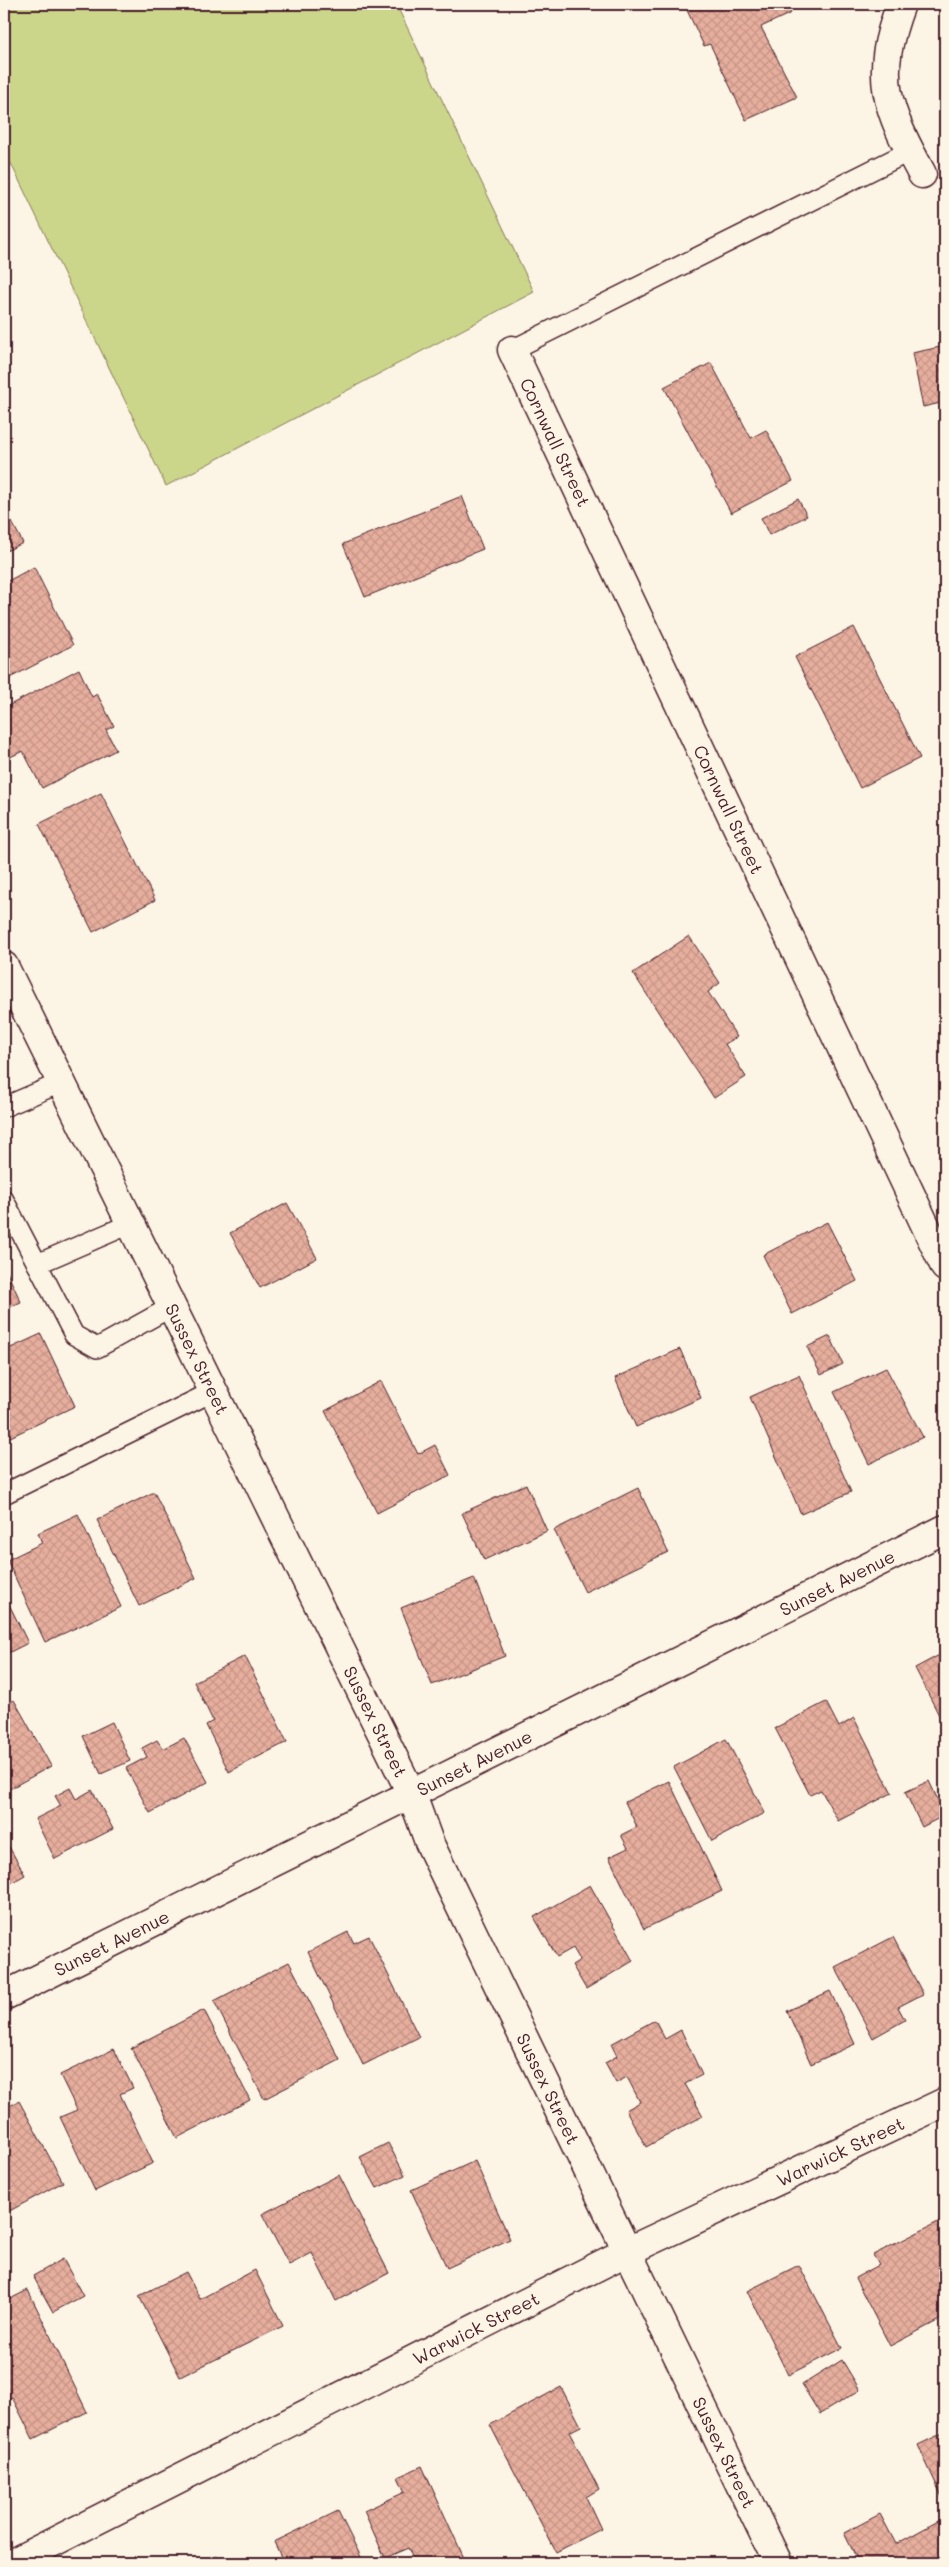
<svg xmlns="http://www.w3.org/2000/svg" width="949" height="2567" font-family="Mali,sans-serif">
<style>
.green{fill:#cbd68a;stroke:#8a7a5a}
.building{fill:url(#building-cross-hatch);stroke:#4a1f2b}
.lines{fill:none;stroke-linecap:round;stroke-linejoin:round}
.lane-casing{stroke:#4a1f2b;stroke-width:22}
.street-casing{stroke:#4a1f2b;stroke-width:31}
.secondary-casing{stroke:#4a1f2b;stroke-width:31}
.lane{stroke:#fcf5e5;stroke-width:19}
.street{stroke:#fcf5e5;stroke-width:28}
.secondary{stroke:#fcf5e5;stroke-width:28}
.labels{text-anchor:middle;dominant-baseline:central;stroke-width:4;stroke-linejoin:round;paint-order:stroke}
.street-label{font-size:18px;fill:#4a1f2b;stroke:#fcf5e5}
</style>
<defs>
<pattern id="building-cross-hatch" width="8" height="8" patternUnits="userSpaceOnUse" patternTransform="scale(1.25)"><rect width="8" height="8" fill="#e6ae9d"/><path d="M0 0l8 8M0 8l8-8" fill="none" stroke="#c79587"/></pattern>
</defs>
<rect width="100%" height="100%" fill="#fcf5e5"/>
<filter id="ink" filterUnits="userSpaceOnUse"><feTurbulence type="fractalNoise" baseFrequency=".02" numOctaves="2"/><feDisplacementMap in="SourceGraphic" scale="10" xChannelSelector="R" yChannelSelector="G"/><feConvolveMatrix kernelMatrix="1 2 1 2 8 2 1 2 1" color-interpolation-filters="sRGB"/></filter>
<g filter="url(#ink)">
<path class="green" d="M4 4H138L140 7 146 4H396L534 292 166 486 4 149Z"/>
<g class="building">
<path d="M684 4H787L791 13 761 27 797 97 746 120 710 44 704 46Z"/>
<path d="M945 346V402L923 407 912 353Z"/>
<path d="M711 363 751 438 766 430 793 481 731 513 664 387Z"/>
<path d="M462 496 483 549 365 597 343 544Z"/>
<path d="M798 499 807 516 769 535 761 518Z"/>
<path d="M4 507 23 543 4 552Z"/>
<path d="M34 567 73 645 4 681V583Z"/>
<path d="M854 627 920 758 860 788 795 657Z"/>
<path d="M79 669 92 697 97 694 114 726 106 730 116 750 42 788 23 751 6 759 4 755V708Z"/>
<path d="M101 793 155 900 93 932 39 824Z"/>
<path d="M689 936 720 983 708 992 737 1037 725 1044 746 1077 714 1098 633 973Z"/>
<path d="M287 1203 317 1258 260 1288 230 1233Z"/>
<path d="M827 1222 857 1281 792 1314 763 1255Z"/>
<path d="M4 1266 21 1302 4 1310Z"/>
<path d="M41 1334 75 1406 4 1440V1351Z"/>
<path d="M830 1336 843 1364 821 1375 807 1347Z"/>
<path d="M680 1349 701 1398 636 1427 615 1378Z"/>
<path d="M886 1368 923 1437 869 1464 834 1392Z"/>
<path d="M799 1375 851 1492 801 1514 750 1397Z"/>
<path d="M381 1381 418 1454 435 1445 450 1475 377 1513 325 1411Z"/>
<path d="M526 1484 547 1531 484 1560 462 1513Z"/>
<path d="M638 1488 668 1552 585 1592 554 1530Z"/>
<path d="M154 1492 196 1578 139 1606 97 1520Z"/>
<path d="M78 1514 121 1607 45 1642 7 1560 42 1543 38 1533Z"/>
<path d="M474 1578 505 1656 432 1685 401 1608Z"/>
<path d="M4 1594 28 1643 4 1655Z"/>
<path d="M945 1652V1727L915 1668Z"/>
<path d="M245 1656 287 1742 229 1772 206 1725 213 1721 194 1682Z"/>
<path d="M14 1700 51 1766 4 1792V1705Z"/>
<path d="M826 1702 839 1727 854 1718 892 1793 838 1821 821 1790 810 1795 775 1728Z"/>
<path d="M112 1722 130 1761 101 1774 83 1736Z"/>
<path d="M184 1738 208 1782 150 1813 126 1768 147 1757 142 1748 157 1740 163 1749Z"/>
<path d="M726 1739 765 1813 712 1841 674 1767Z"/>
<path d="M669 1781 722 1891 644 1929 609 1857 628 1848 621 1835 637 1827 625 1802Z"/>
<path d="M929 1781 945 1815 922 1827 905 1792Z"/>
<path d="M70 1788 76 1799 92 1790 113 1829 55 1859 35 1819 61 1806 55 1796Z"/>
<path d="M4 1838 25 1875 4 1887Z"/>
<path d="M590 1885 633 1961 586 1989 572 1965 580 1960 573 1948 557 1957 534 1917Z"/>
<path d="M348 1932 354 1943 369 1936 419 2037 363 2065 308 1952Z"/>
<path d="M893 1937 923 1994 898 2007 905 2020 873 2038 835 1967Z"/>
<path d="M289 1962 340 2060 264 2099 214 2001Z"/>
<path d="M830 1991 855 2044 811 2064 787 2011Z"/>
<path d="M204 2010 250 2100 177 2138 131 2048Z"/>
<path d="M655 2020 665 2039 681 2030 702 2075 685 2084 703 2116 646 2147 626 2110 640 2102 627 2077 616 2083 605 2063 617 2056 611 2044Z"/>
<path d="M114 2049 133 2088 120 2094 153 2163 95 2191 60 2117 77 2110 60 2075Z"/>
<path d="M19 2101 63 2182 4 2214V2109Z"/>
<path d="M388 2143 405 2175 377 2188 360 2157Z"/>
<path d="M475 2161 510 2239 447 2268 411 2190Z"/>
<path d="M339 2175 389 2273 336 2301 312 2253 289 2265 262 2214Z"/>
<path d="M944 2219 945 2317 890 2346 855 2278 879 2265 873 2255Z"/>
<path d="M63 2259 83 2296 53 2312 33 2276Z"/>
<path d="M799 2265 842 2348 788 2375 747 2291Z"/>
<path d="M255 2270 283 2326 180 2377 139 2296 186 2272 200 2299Z"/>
<path d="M28 2290 87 2412 33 2439 12 2397 4 2402V2302Z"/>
<path d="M842 2360 860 2390 820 2414 802 2385Z"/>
<path d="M561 2387 581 2426 569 2432 599 2489 586 2497 601 2529 556 2552 490 2425Z"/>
<path d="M943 2433 945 2437V2498L943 2499 918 2445Z"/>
<path d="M422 2466 464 2558 453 2563H415L408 2548 385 2558 364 2511 405 2492 398 2477Z"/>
<path d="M338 2511 364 2563H272L282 2559 274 2542Z"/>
<path d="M880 2514 896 2544 942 2519 945 2526V2563H859L844 2533Z"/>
<path d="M217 2556 220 2563H203Z"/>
</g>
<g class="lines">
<g class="lane-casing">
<g id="lane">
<path d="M512 350 910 151"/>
<path d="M4 1107 60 1083"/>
<path d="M4 1200 74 1335 97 1348 171 1307"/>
<path d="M37 1264 130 1224"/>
<path d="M4 1494 212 1392"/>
</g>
</g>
<g class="street-casing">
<g id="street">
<path d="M901 4C873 78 886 107 922 174"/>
<path id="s1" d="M512 350 945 1267"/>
<path id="s2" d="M4 966 412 1795 429 1842 778 2563"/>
<path id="s3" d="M12 2563 626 2252 945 2102"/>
</g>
</g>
<g class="secondary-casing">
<g id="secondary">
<path id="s4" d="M4 1996 945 1529"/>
</g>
</g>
<use href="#lane" class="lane"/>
<use href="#street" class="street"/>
<use href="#secondary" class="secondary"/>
</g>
</g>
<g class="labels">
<g class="street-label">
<text stroke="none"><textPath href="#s1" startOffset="102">Cornwall Street</textPath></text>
<text stroke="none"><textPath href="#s1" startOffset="508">Cornwall Street</textPath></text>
<text stroke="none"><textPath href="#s2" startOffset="438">Sussex Street</textPath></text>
<text stroke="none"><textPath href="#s4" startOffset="930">Sunset Avenue</textPath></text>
<text stroke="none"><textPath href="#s2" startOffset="842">Sussex Street</textPath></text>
<text stroke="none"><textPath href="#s4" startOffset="525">Sunset Avenue</textPath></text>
<text stroke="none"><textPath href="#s4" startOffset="120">Sunset Avenue</textPath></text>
<text stroke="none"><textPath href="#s2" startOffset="1248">Sussex Street</textPath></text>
<text stroke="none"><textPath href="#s3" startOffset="925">Warwick Street</textPath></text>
<text stroke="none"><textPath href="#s3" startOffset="520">Warwick Street</textPath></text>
<text stroke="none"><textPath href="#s2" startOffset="1652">Sussex Street</textPath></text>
</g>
</g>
<rect width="949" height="2567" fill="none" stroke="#fcf5e5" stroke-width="20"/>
<rect x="10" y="10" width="929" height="2547" fill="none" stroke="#4a1f2b" stroke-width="2" filter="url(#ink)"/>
</svg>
